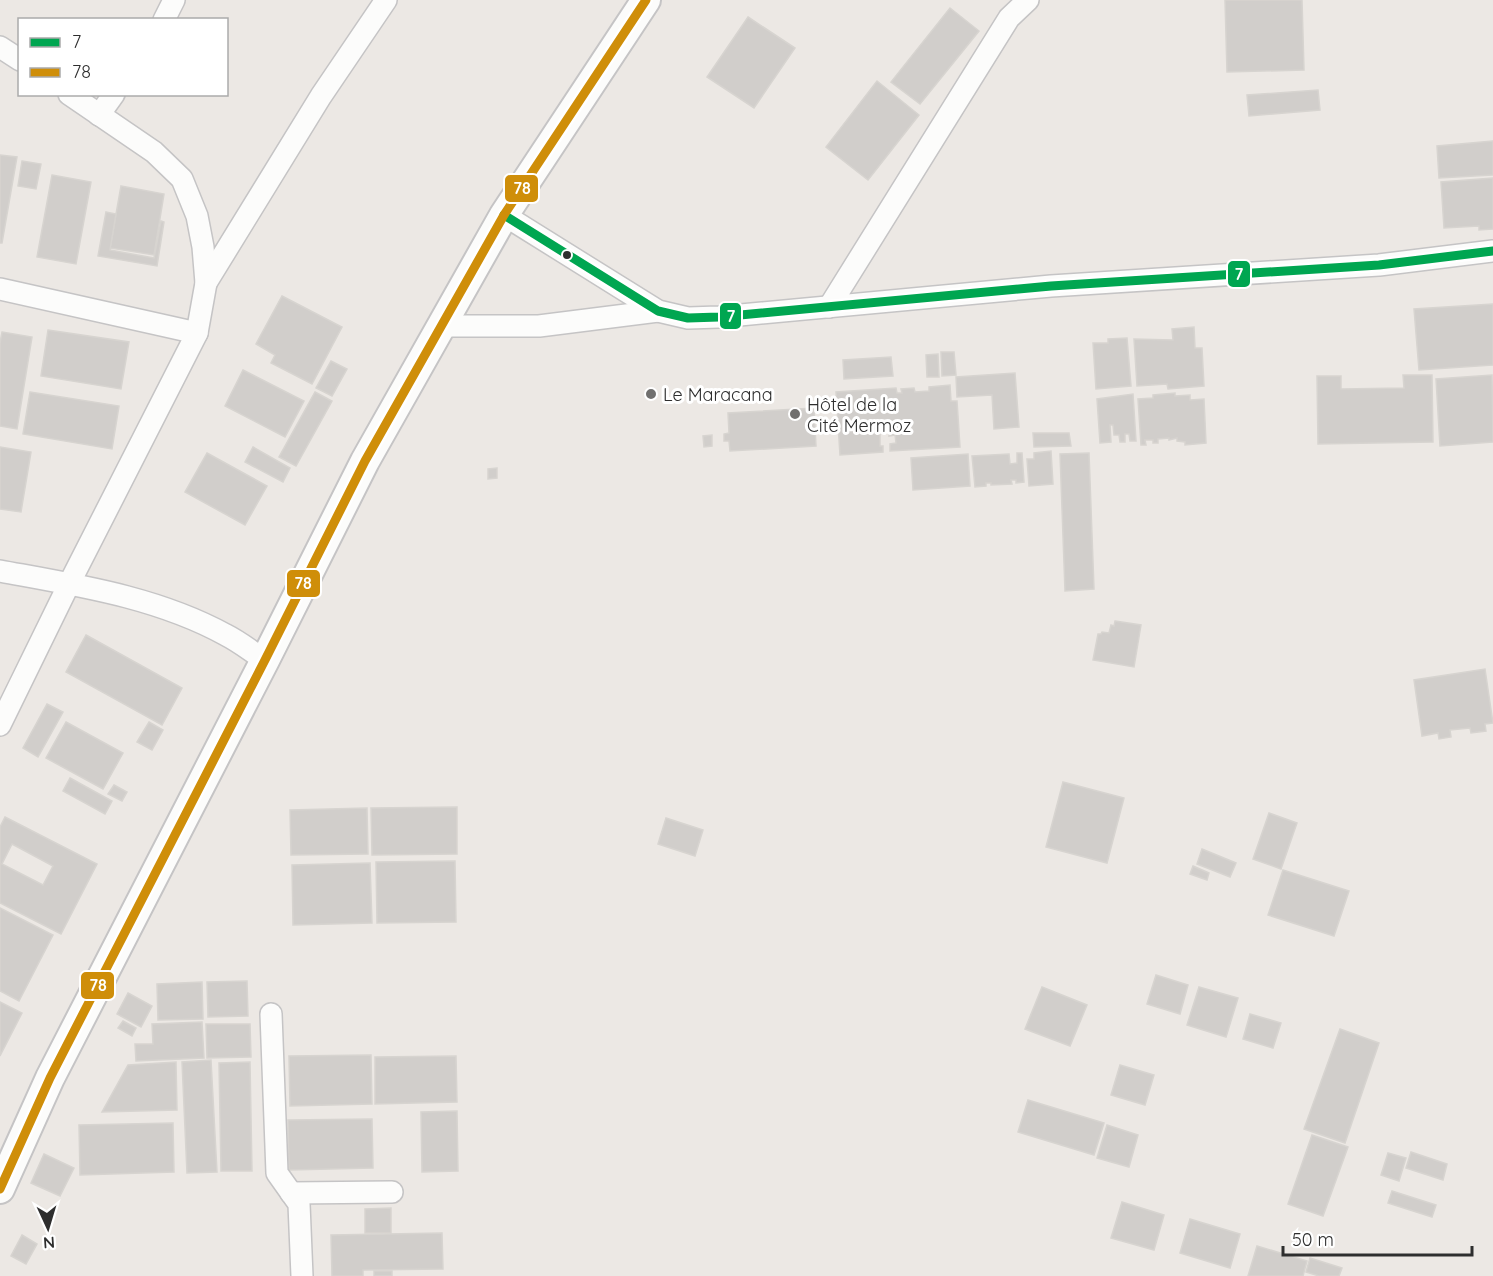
<svg xmlns="http://www.w3.org/2000/svg" width="1493" height="1276" font-family="Quicksand,sans-serif">
<style>
.building{fill:#d1cecb;stroke:#d7d4d0;stroke-width:1.5;fill-rule:evenodd}
.lines{fill:none;stroke-linecap:round;stroke-linejoin:round}
.street-casing{stroke:#c5c4c5;stroke-width:24}
.secondary-casing{stroke:#c5c4c5;stroke-width:32}
.street{stroke:#fcfcfb;stroke-width:21}
.secondary{stroke:#fcfcfb;stroke-width:28}
.bus-1-casing{stroke:#fff;stroke-width:14}
.bus-2-casing{stroke:#fff;stroke-width:14}
.bus-1{stroke:#00a651;stroke-width:9}
.bus-2{stroke:#cf8e09;stroke-width:9}
.bus-dot{fill:#2e2e2e;stroke:#fff;stroke-width:2}
.poi-dot{fill:#706f6e;stroke:#fff;stroke-width:2}
.labels{text-anchor:middle;dominant-baseline:central;stroke-width:6;stroke-linejoin:round;paint-order:stroke}
.poi-label{font-size:18px;fill:#2e2e2e;stroke:#fff;text-anchor:start}
.line-badge{stroke:#fff;stroke-width:2}
.badge-label{font-size:16px;text-anchor:middle;font-weight:bold;fill:#fff}
</style>
<rect width="100%" height="100%" fill="#ece8e4"/>
<g class="building">
<path d="M1225 0H1302L1304 70 1227 72Z"/>
<path d="M950 8 979 31 920 104 891 82Z"/>
<path d="M748 17 795 48 754 108 707 77Z"/>
<path d="M877 81 919 115 868 180 826 147Z"/>
<path d="M1318 90 1320 110 1249 116 1247 95Z"/>
<path d="M1493 141V175L1439 178 1437 146Z"/>
<path d="M0 155 17 157 2 243H0Z"/>
<path d="M22 161 41 164 36 189 18 186Z"/>
<path d="M52 175 91 182 76 264 37 257Z"/>
<path d="M1493 178V229L1479 230V226L1444 228 1441 182Z"/>
<path d="M121 186 164 194 154 255 110 248Z"/>
<path d="M106 212 116 214 110 250 154 258 161 221 164 222 157 266 98 256Z"/>
<path d="M282 296 342 327 312 384 271 363 275 355 256 344Z"/>
<path d="M1493 304V365L1419 370 1414 309Z"/>
<path d="M1194 327 1195 348H1202L1204 386 1168 389 1167 384 1137 386 1134 339 1173 340 1172 329Z"/>
<path d="M48 330 129 342 121 389 41 376Z"/>
<path d="M2 332 32 337 17 429 0 426V343Z"/>
<path d="M1127 338 1131 386 1096 389 1093 343H1108V339Z"/>
<path d="M941 352H954L956 375 942 376Z"/>
<path d="M938 354 939 377H927L926 355Z"/>
<path d="M891 357 893 376 844 379 843 360Z"/>
<path d="M331 361 347 369 332 396 316 388Z"/>
<path d="M243 370 304 401 285 437 225 406Z"/>
<path d="M1015 373 1019 427 994 429 992 395 957 397 956 377Z"/>
<path d="M1403 375H1432L1433 442 1318 444 1317 376H1341V389L1404 388Z"/>
<path d="M1492 375 1493 442 1440 446 1436 379Z"/>
<path d="M950 385 951 401H957L960 447 890 451V444L896 443 895 435 889 436V431H880V446H883V452L840 455 836 392 896 388 897 393H902L901 389 914 388 915 392 929 391V387Z"/>
<path d="M30 392 119 406 112 449 23 434Z"/>
<path d="M315 392 332 401 296 466 279 457Z"/>
<path d="M1175 393V396L1190 395V400L1204 399 1206 443 1185 445V442L1177 441V438L1169 440V438L1158 439V443H1153V440H1145L1146 445H1141L1138 399 1153 398V395Z"/>
<path d="M1133 394 1136 441H1130L1129 434H1125V442H1120L1119 435H1114L1113 425H1110L1111 442 1100 443 1097 399Z"/>
<path d="M814 408 816 446 730 451 729 441H724V434L729 433 728 413Z"/>
<path d="M1033 433H1069L1071 446 1034 447Z"/>
<path d="M712 435V446L704 447 703 436Z"/>
<path d="M0 447 31 452 21 512 0 509Z"/>
<path d="M253 447 290 468 283 482 245 462Z"/>
<path d="M1051 451 1053 484 1029 486 1027 459H1034V453Z"/>
<path d="M207 453 267 486 245 525 185 492Z"/>
<path d="M1017 453H1022L1024 482 1016 483V480H1011L1012 484 991 485V483H986V486L975 487 972 456 1009 454 1010 464 1017 463Z"/>
<path d="M1089 453 1094 589 1065 591 1060 454Z"/>
<path d="M968 454 970 486 913 490 911 458Z"/>
<path d="M497 468V478L488 479V469Z"/>
<path d="M1115 621 1141 625 1134 667 1093 660 1098 634H1101L1102 632 1109 633 1111 625 1114 626Z"/>
<path d="M86 635 182 688 162 725 66 672Z"/>
<path d="M1485 669 1493 723 1485 724 1486 731 1471 733 1470 728 1450 730 1451 737 1439 739 1438 733 1422 736 1414 680Z"/>
<path d="M47 704 63 712 38 757 23 748Z"/>
<path d="M66 722 123 753 103 789 46 758Z"/>
<path d="M149 722 163 730 152 750 137 742Z"/>
<path d="M70 778 112 801 105 814 63 791Z"/>
<path d="M1063 782 1124 798 1107 863 1046 847Z"/>
<path d="M114 785 127 792 122 801 108 794Z"/>
<path d="M457 807V854L372 855 371 808Z"/>
<path d="M367 808 368 854 291 855 290 810Z"/>
<path d="M1269 813 1297 823 1281 869 1253 859Z"/>
<path d="M5 817 97 864 61 934 0 903V827ZM12 844 53 866 43 885 2 864Z"/>
<path d="M666 818 703 830 695 856 658 844Z"/>
<path d="M1202 849 1236 863 1230 877 1197 864Z"/>
<path d="M455 861 456 922 377 923 376 862Z"/>
<path d="M370 863 372 923 293 925 292 865Z"/>
<path d="M1193 866 1209 873 1207 880 1190 874Z"/>
<path d="M1283 870 1349 891 1334 936 1268 915Z"/>
<path d="M0 908 53 935 19 1001 0 991Z"/>
<path d="M1156 975 1188 985 1180 1014 1147 1004Z"/>
<path d="M247 981 248 1016 208 1017 207 982Z"/>
<path d="M202 982 203 1019 158 1020 157 984Z"/>
<path d="M1042 987 1087 1005 1070 1046 1025 1029Z"/>
<path d="M1199 987 1238 998 1226 1037 1187 1025Z"/>
<path d="M128 993 152 1006 141 1027 117 1014Z"/>
<path d="M0 1002 22 1013 0 1056Z"/>
<path d="M1250 1014 1281 1023 1273 1048 1243 1039Z"/>
<path d="M123 1021 136 1028 132 1036 118 1028Z"/>
<path d="M202 1022 204 1058 136 1061 135 1044H153L152 1024Z"/>
<path d="M206 1024H250L251 1057 207 1058Z"/>
<path d="M1340 1029 1379 1043 1345 1143 1304 1129Z"/>
<path d="M371 1055 372 1104 290 1106 289 1056Z"/>
<path d="M456 1056 457 1102 375 1104V1057Z"/>
<path d="M211 1060 217 1172 187 1173 182 1062Z"/>
<path d="M176 1062 177 1110 102 1112 128 1065Z"/>
<path d="M250 1062 252 1171H221L219 1063Z"/>
<path d="M1120 1065 1154 1075 1145 1105 1111 1095Z"/>
<path d="M1028 1100 1104 1123 1094 1155 1018 1132Z"/>
<path d="M457 1111 458 1171 422 1172 421 1112Z"/>
<path d="M372 1119 373 1168 289 1170 288 1120Z"/>
<path d="M173 1123 174 1172 80 1175 79 1125Z"/>
<path d="M1107 1125 1138 1135 1129 1167 1097 1158Z"/>
<path d="M1312 1135 1348 1147 1323 1216 1288 1204Z"/>
<path d="M1411 1152 1447 1164 1443 1180 1406 1168Z"/>
<path d="M1388 1153 1406 1158 1399 1181 1381 1175Z"/>
<path d="M44 1154 74 1168 60 1196 31 1183Z"/>
<path d="M1392 1191 1436 1205 1432 1217 1388 1203Z"/>
<path d="M1122 1202 1164 1215 1154 1250 1111 1238Z"/>
<path d="M391 1208V1233H365V1209Z"/>
<path d="M1190 1219 1240 1234 1230 1268 1180 1253Z"/>
<path d="M442 1233 443 1269 363 1270V1276H332L331 1235Z"/>
<path d="M22 1235 37 1244 26 1264 11 1256Z"/>
<path d="M1257 1246 1307 1261 1303 1276H1248Z"/>
<path d="M1310 1258 1342 1268 1339 1276H1319L1306 1272Z"/>
<rect x="374" y="1271" width="18" height="5"/>
</g>
<g class="lines">
<g class="street-casing">
<g id="street">
<path d="M164 20 174 0"/>
<path d="M0 47 20 60"/>
<path d="M99 115 114 94"/>
<path d="M504 215 658 311 688 318 719 317 1051 286 1379 265 1493 251"/>
<path d="M206 283 321 96 386 0"/>
<path d="M0 289 197 333"/>
<path d="M829 307 1009 18 1028 0"/>
<path d="M441 326H539L658 311"/>
<path d="M0 571C76 585 157 597 226 635 240 642 252 652 265 660"/>
<path d="M0 725 69 584 197 333 206 283 203 247 197 216 182 179 154 152 69 94"/>
<path d="M271 1014 277 1173 299 1204 302 1276"/>
<path d="M291 1193 392 1192"/>
</g>
</g>
<g class="secondary-casing">
<path id="secondary" d="M0 1189 50 1078 265 660 365 461 504 215 646 0"/>
</g>
<use href="#street" class="street"/>
<use href="#secondary" class="secondary"/>
<g class="bus-1-casing">
<path id="bus-1" d="M504 215 658 311 688 318 719 317 1051 286 1379 265 1493 251"/>
</g>
<g class="bus-2-casing">
<path id="bus-2" d="M0 1189 50 1078 265 660 365 461 504 215 646 0"/>
</g>
<use href="#bus-1" class="bus-1"/>
<use href="#bus-2" class="bus-2"/>
</g>
<circle class="bus-dot" cx="567" cy="255" r="5"/>
<g class="poi-dot">
<circle cx="651" cy="394" r="6"/>
<circle cx="795" cy="414" r="6"/>
</g>
<g class="labels">
<g class="poi-label">
<text x="663" y="394">Le Maracana</text>
<text x="807" y="404">Hôtel de la<tspan x="807" dy="21">Cité Mermoz</tspan></text>
</g>
</g>
<g class="line-badge">
<rect x="504" y="174" width="35" height="29" rx="6" fill="#cf8e09"/>
<rect x="1227" y="260" width="24" height="28" rx="6" fill="#00a651"/>
<rect x="719" y="302" width="23" height="28" rx="6" fill="#00a651"/>
<rect x="286" y="569" width="35" height="29" rx="6" fill="#cf8e09"/>
<rect x="80" y="971" width="35" height="29" rx="6" fill="#cf8e09"/>
</g>
<g class="badge-label">
<text x="522" y="194">78</text>
<text x="1239" y="280">7</text>
<text x="731" y="322">7</text>
<text x="303" y="589">78</text>
<text x="98" y="991">78</text>
</g>
<rect x="18" y="18" width="210" height="78" fill="#ffffff" stroke="#ababab" stroke-width="1.5"/>
<rect x="30" y="38" width="30" height="9" fill="#00a651" stroke="#ababab" stroke-width="1.5"/>
<text x="72" y="48" font-size="18" fill="#2e2e2e">7</text>
<rect x="30" y="68" width="30" height="9" fill="#cf8e09" stroke="#ababab" stroke-width="1.5"/>
<text x="72" y="78" font-size="18" fill="#2e2e2e">78</text>
<g transform="translate(48 1228) rotate(176)" stroke="#ffffff" stroke-width="4.5" paint-order="stroke">
<path d="M0-4.5L10 22L0 15L-10 22Z" fill="#2e2e2e"/>
<text y="-9" font-size="16" font-weight="bold" text-anchor="middle" fill="#2e2e2e">N</text>
</g>
<path d="M1283 1246v9h189v-9" fill="none" stroke="#2e2e2e" stroke-width="3"/>
<text x="1292" y="1246" font-size="18" fill="#2e2e2e" stroke="#ffffff" stroke-width="4.5" paint-order="stroke">50 m</text>
</svg>
